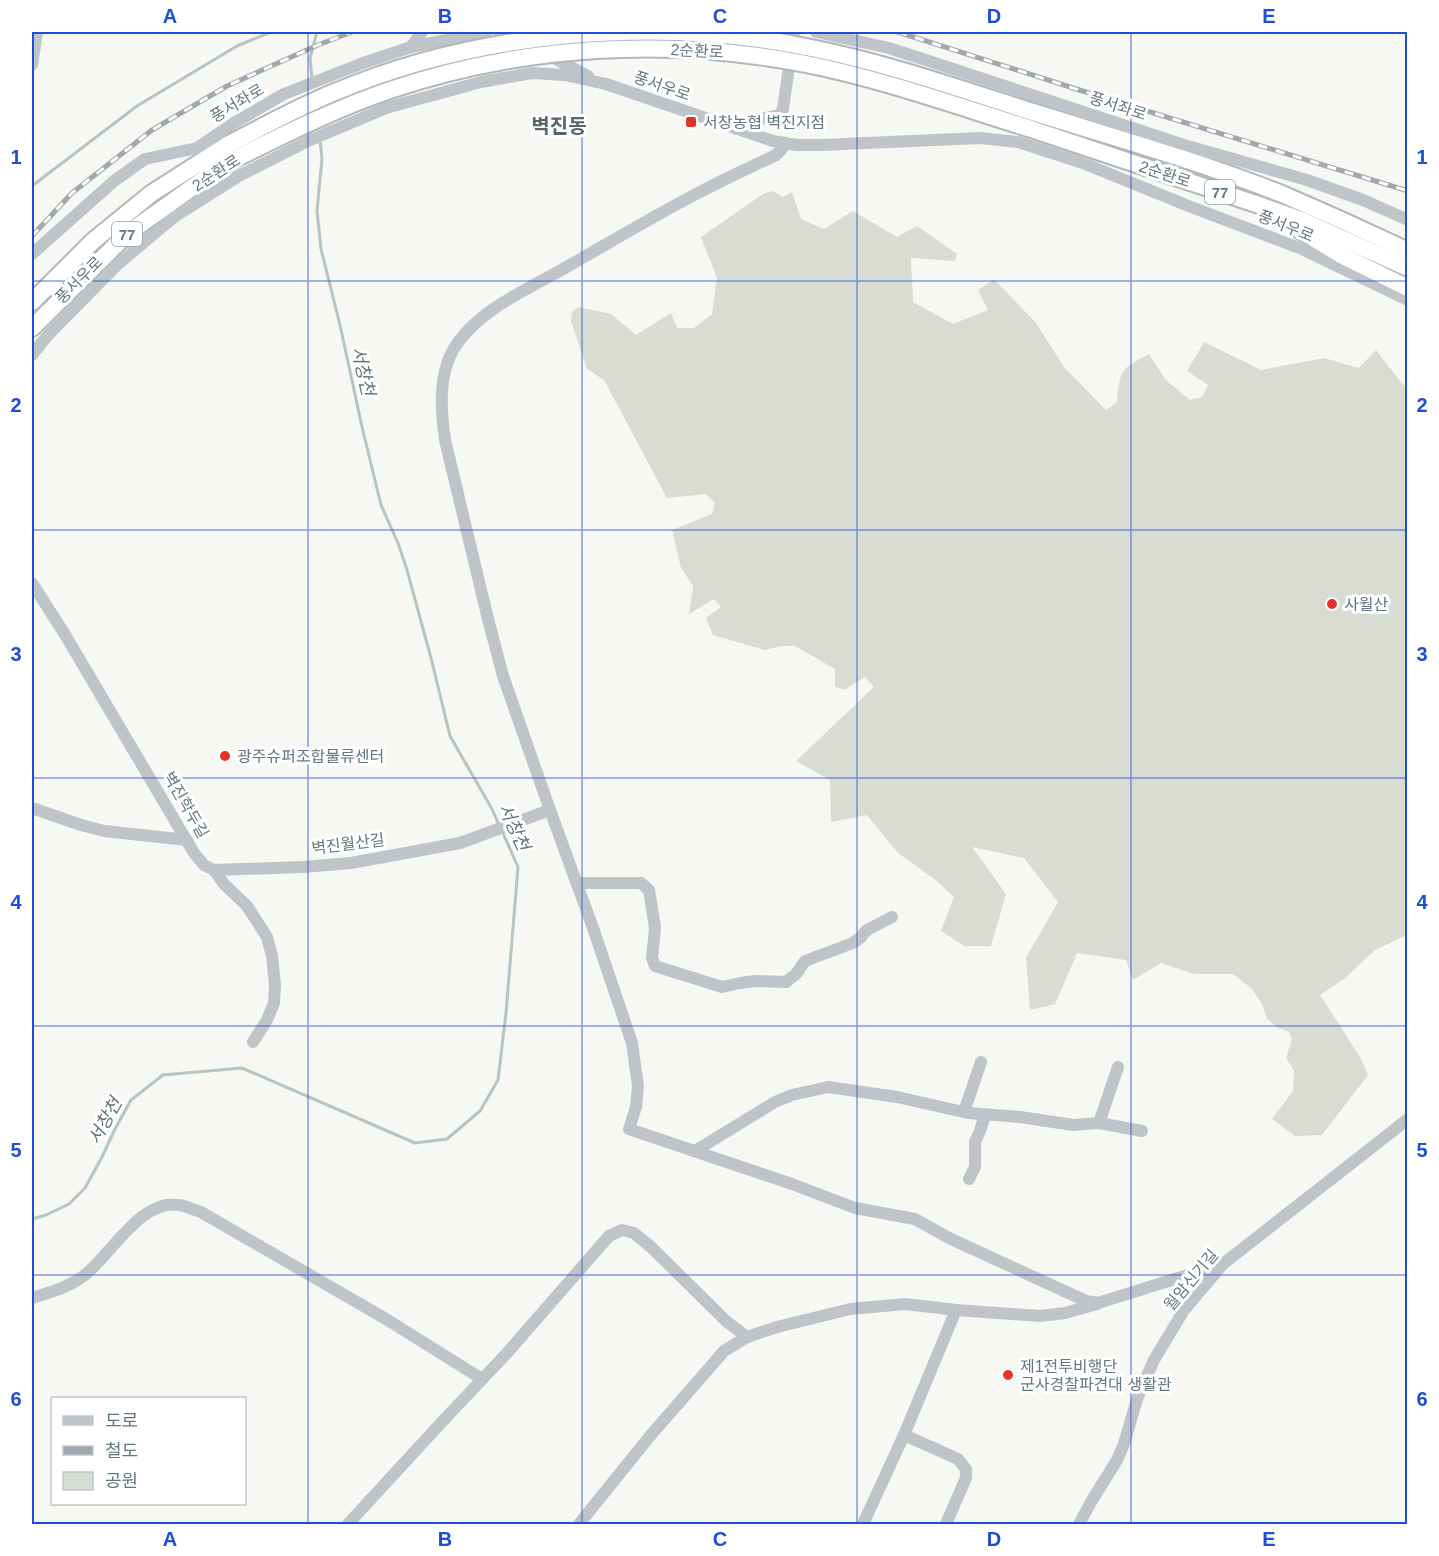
<svg xmlns="http://www.w3.org/2000/svg" width="1439" height="1556" font-family="Arial,'Noto Sans KR',sans-serif">
<style>
.green{fill:#d8dcd3}
.lines{fill:none;stroke-linecap:round;stroke-linejoin:round}
.stream{stroke:#b4c5c6;stroke-width:3}
.highway-casing{stroke:#b1b7ba;stroke-width:20}
.minor{stroke:#bec4c7;stroke-width:12}
.highway{stroke:#fff;stroke-width:16}
.rail-casing{stroke:#9fa9ad;stroke-width:5}
.rail{stroke:#fff;stroke-width:3;stroke-dasharray:9;stroke-linecap:butt}
.highway-bridge-casing{stroke:#b1b7ba;stroke-width:20;stroke-linecap:butt}
.highway-bridge{stroke:#fff;stroke-width:16}
.grid{fill:none;stroke:#1d4ed8;stroke-width:1.5;stroke-opacity:0.55}
.poi-dot{fill:#e43228;stroke:#fff;stroke-width:2}
.labels{text-anchor:middle;dominant-baseline:central;stroke-width:6;stroke-linejoin:round;paint-order:stroke}
.shield{fill:#fff;stroke:#91a0a6;stroke-width:1.5}
.shield-label{font-size:15px;font-weight:bold;fill:#627880}
.street-label{font-size:16px;fill:#627880;stroke:#fff}
.poi-label{font-size:16px;fill:#627880;stroke:#fff;text-anchor:start}
.water-label{font-size:18px;font-style:italic;fill:#5d787b;stroke:#fff}
.quarter-label{font-size:20px;font-weight:bold;fill:#54656b;stroke:#fff}
.neatline{fill:none;stroke:#1d4ed8;stroke-width:2}
.grid-label{font-size:20px;text-anchor:middle;font-weight:bold;fill:#1d4ed8}
</style>
<rect width="100%" height="100%" fill="#f7f7f4"/>
<path class="green" d="M772 191 783 197 792 192 801 219 824 229 853 211 897 237 917 226 957 254 955 261 911 258 913 302 953 324 988 310 978 290 994 279 1036 323 1064 367 1106 410 1117 402C1120 369 1121 369 1149 354L1165 379 1190 400 1202 397 1208 385 1187 371 1204 342 1261 370 1324 358 1359 368 1376 350 1400 381 1407 388V935L1375 950 1344 979 1320 995 1360 1057 1368 1075 1322 1135 1295 1136 1272 1119 1293 1091 1294 1070 1286 1058 1292 1039 1289 1032 1278 1028 1267 1019 1262 1004 1251 988 1233 974H1194L1161 963 1133 980 1126 960 1077 953 1055 1004 1030 1010 1026 958 1058 902 1024 858 972 847 1006 894 991 946H964L941 931 954 897 937 881 898 853 867 815 831 822 830 780 796 761 874 687 865 677 844 690 835 686V669L795 646H781L765 650 713 635 706 618 721 607 714 599 689 614 693 586 681 568 672 530 712 514 715 503 706 494 667 498 604 380 587 369 571 321 572 312 579 307 611 314 636 335 671 313 677 328H694L712 314 717 278 701 237 763 194Z"/>
<g class="lines">
<g class="stream">
<path d="M312 79 310 58 317 32"/>
<path d="M320 140 322 159 317 211 321 249 340 325 362 427 381 505 398 543 407 570 431 658 450 736 492 809 499 825"/>
<path d="M32 186 137 106 237 46 271 32"/>
<path d="M32 1219 46 1215 69 1204 85 1188 102 1157 115 1129 131 1100 163 1075 242 1068 415 1143 447 1139 480 1111 498 1080 506 1013 518 867 502 831"/>
</g>
<g class="highway-casing">
<g id="highway">
<path d="M1033 112C1116 138 1201 162 1282 194 1324 212 1366 231 1408 251"/>
<path d="M1028 128 1259 205 1301 220 1408 268"/>
<path d="M1298 229 1341 255 1408 288"/>
<path d="M32 302 93 241 152 193 229 144"/>
<path d="M32 328 127 234 207 177 237 158"/>
</g>
</g>
<g class="minor">
<path d="M499 32 519 41"/>
<path d="M816 32 889 48 1184 145 1307 180 1363 200 1408 220"/>
<path d="M411 47 422 32"/>
<path d="M548 55 588 76"/>
<path d="M32 65 37 32"/>
<path d="M736 129 748 122 779 115 783 109 794 32"/>
<path d="M785 143 781 150 776 155C751 167 726 178 702 191 657 214 614 240 570 265 531 288 477 309 453 350 438 377 441 411 445 440L487 615 503 676 550 810 593 928 632 1043 638 1086 636 1107 629 1129 792 1184 855 1208 915 1219 949 1238 1086 1301 1098 1303 1223 1264"/>
<path d="M32 254 114 181 145 159 197 148 234 123 284 94 363 63 411 47 487 32"/>
<path d="M32 355 48 335 117 265 174 217 239 176 308 141 386 108 481 82 532 73 564 75 606 84 773 141 797 145H821L980 138 1018 142 1083 163 1191 207 1302 249 1408 300"/>
<path d="M32 583 64 633 194 853 204 865 214 870 224 884 247 906 267 937 272 956 275 985 274 1003 267 1020 253 1042"/>
<path d="M32 808 81 825 104 831 187 840"/>
<path d="M214 870 303 867 351 863 460 843 550 810"/>
<path d="M577 883H641L649 890 655 928 652 958 655 966 722 987 740 983 755 981 786 982 796 974 805 961 853 943 860 938 867 930 892 917"/>
<path d="M964 1112 981 1062"/>
<path d="M1099 1123 1118 1067"/>
<path d="M695 1151 775 1102 792 1095 828 1087 897 1097 968 1113 1020 1117 1073 1125 1099 1123 1142 1131"/>
<path d="M969 1179 975 1167V1142L980 1131 985 1115"/>
<path d="M32 1298C51 1292 70 1287 86 1274 111 1254 142 1198 179 1205 186 1206 194 1210 201 1212L386 1319 482 1379"/>
<path d="M904 1435 958 1459 966 1469V1478L946 1524"/>
<path d="M348 1524 440 1424 507 1353 609 1236 622 1230 634 1233 651 1247 726 1321 747 1337"/>
<path d="M579 1524 650 1436 724 1351 747 1337 777 1327 850 1309 905 1304 956 1310 1040 1316 1065 1313 1097 1304"/>
<path d="M863 1524 904 1435 956 1310"/>
<path d="M1079 1524 1091 1502 1117 1460 1124 1444 1137 1399 1154 1360 1184 1310 1223 1264 1408 1119"/>
</g>
<use href="#highway" class="highway"/>
<g class="rail-casing">
<g id="rail">
<path d="M898 32 1095 95 1408 191"/>
<path d="M32 236 72 193 152 130 227 86 318 45 352 32"/>
</g>
</g>
<use href="#rail" class="rail"/>
<g class="highway-bridge-casing">
<g id="highway-bridge">
<path d="M229 144C264 126 298 107 335 92 479 31 658 16 811 48 887 63 960 89 1033 112"/>
<path d="M237 158C287 133 337 108 390 90 523 45 669 37 806 64 881 79 954 105 1028 128"/>
</g>
</g>
<use href="#highway-bridge" class="highway-bridge"/>
</g>
<path class="grid" d="M308 32V1524M582 32V1524M857 32V1524M1131 32V1524M32 281H1408M32 530H1408M32 778H1408M32 1026H1408M32 1275H1408"/>
<g class="poi-dot">
<rect x="685" y="116" width="12" height="12" rx="3"/>
<circle cx="1332" cy="604" r="6"/>
<circle cx="225" cy="756" r="6"/>
<circle cx="1008" cy="1375" r="6"/>
</g>
<g class="labels">
<g class="shield">
<rect x="1205" y="180" width="30" height="24" rx="4.5"/>
<rect x="112" y="222" width="30" height="24" rx="4.5"/>
</g>
<g class="shield-label">
<text x="1220" y="192">77</text>
<text x="127" y="234">77</text>
</g>
<g class="street-label">
<text transform="translate(697 51) rotate(3)">2순환로</text>
<text transform="translate(662 86) rotate(19)">풍서우로</text>
<text transform="translate(237 103) rotate(-31)">풍서좌로</text>
<text transform="translate(1118 106) rotate(18)">풍서좌로</text>
<text transform="translate(216 173) rotate(-33)">2순환로</text>
<text transform="translate(1165 174) rotate(18)">2순환로</text>
<text transform="translate(1286 226) rotate(22)">풍서우로</text>
<text transform="translate(79 280) rotate(-45)">풍서우로</text>
<text transform="translate(186 805) rotate(60)">벽진학두길</text>
<text transform="translate(348 844) rotate(-7)">벽진월산길</text>
<text transform="translate(1191 1280) rotate(-50)">월암신기길</text>
</g>
<g class="poi-label">
<text x="703" y="122">서창농협 벽진지점</text>
<text x="1344" y="604">사월산</text>
<text x="237" y="756">광주슈퍼조합물류센터</text>
<text x="1020" y="1366">제1전투비행단<tspan x="1020" dy="18">군사경찰파견대 생활관</tspan></text>
</g>
<g class="water-label">
<text transform="translate(363 371) rotate(77)">서창천</text>
<text transform="translate(514 827) rotate(65)">서창천</text>
<text transform="translate(105 1121) rotate(-61)">서창천</text>
</g>
<g class="quarter-label">
<text x="559" y="126">벽진동</text>
</g>
</g>
<rect width="1439" height="1556" fill="none" stroke="#ffffff" stroke-width="66"/>
<rect x="51" y="1397" width="195" height="108" fill="#ffffff" stroke="#c0c9cc" stroke-width="1.5"/>
<rect x="63" y="1416" width="30" height="9" fill="#bec4c7" stroke="#c0c9cc" stroke-width="1.5"/>
<text x="105" y="1427" font-size="18" fill="#627880">도로</text>
<rect x="63" y="1446" width="30" height="9" fill="#9fa9ad" stroke="#c0c9cc" stroke-width="1.5"/>
<text x="105" y="1457" font-size="18" fill="#627880">철도</text>
<rect x="63" y="1472" width="30" height="18" fill="#d8dcd3" stroke="#c0c9cc" stroke-width="1.5"/>
<text x="105" y="1487" font-size="18" fill="#627880">공원</text>
<rect x="33" y="33" width="1373" height="1490" class="neatline"/>
<g class="grid-label">
<text x="170" y="23">A</text>
<text x="445" y="23">B</text>
<text x="720" y="23">C</text>
<text x="994" y="23">D</text>
<text x="1269" y="23">E</text>
<text x="16" y="164">1</text>
<text x="1422" y="164">1</text>
<text x="16" y="412">2</text>
<text x="1422" y="412">2</text>
<text x="16" y="661">3</text>
<text x="1422" y="661">3</text>
<text x="16" y="909">4</text>
<text x="1422" y="909">4</text>
<text x="16" y="1157">5</text>
<text x="1422" y="1157">5</text>
<text x="16" y="1406">6</text>
<text x="1422" y="1406">6</text>
<text x="170" y="1546">A</text>
<text x="445" y="1546">B</text>
<text x="720" y="1546">C</text>
<text x="994" y="1546">D</text>
<text x="1269" y="1546">E</text>
</g>
</svg>
